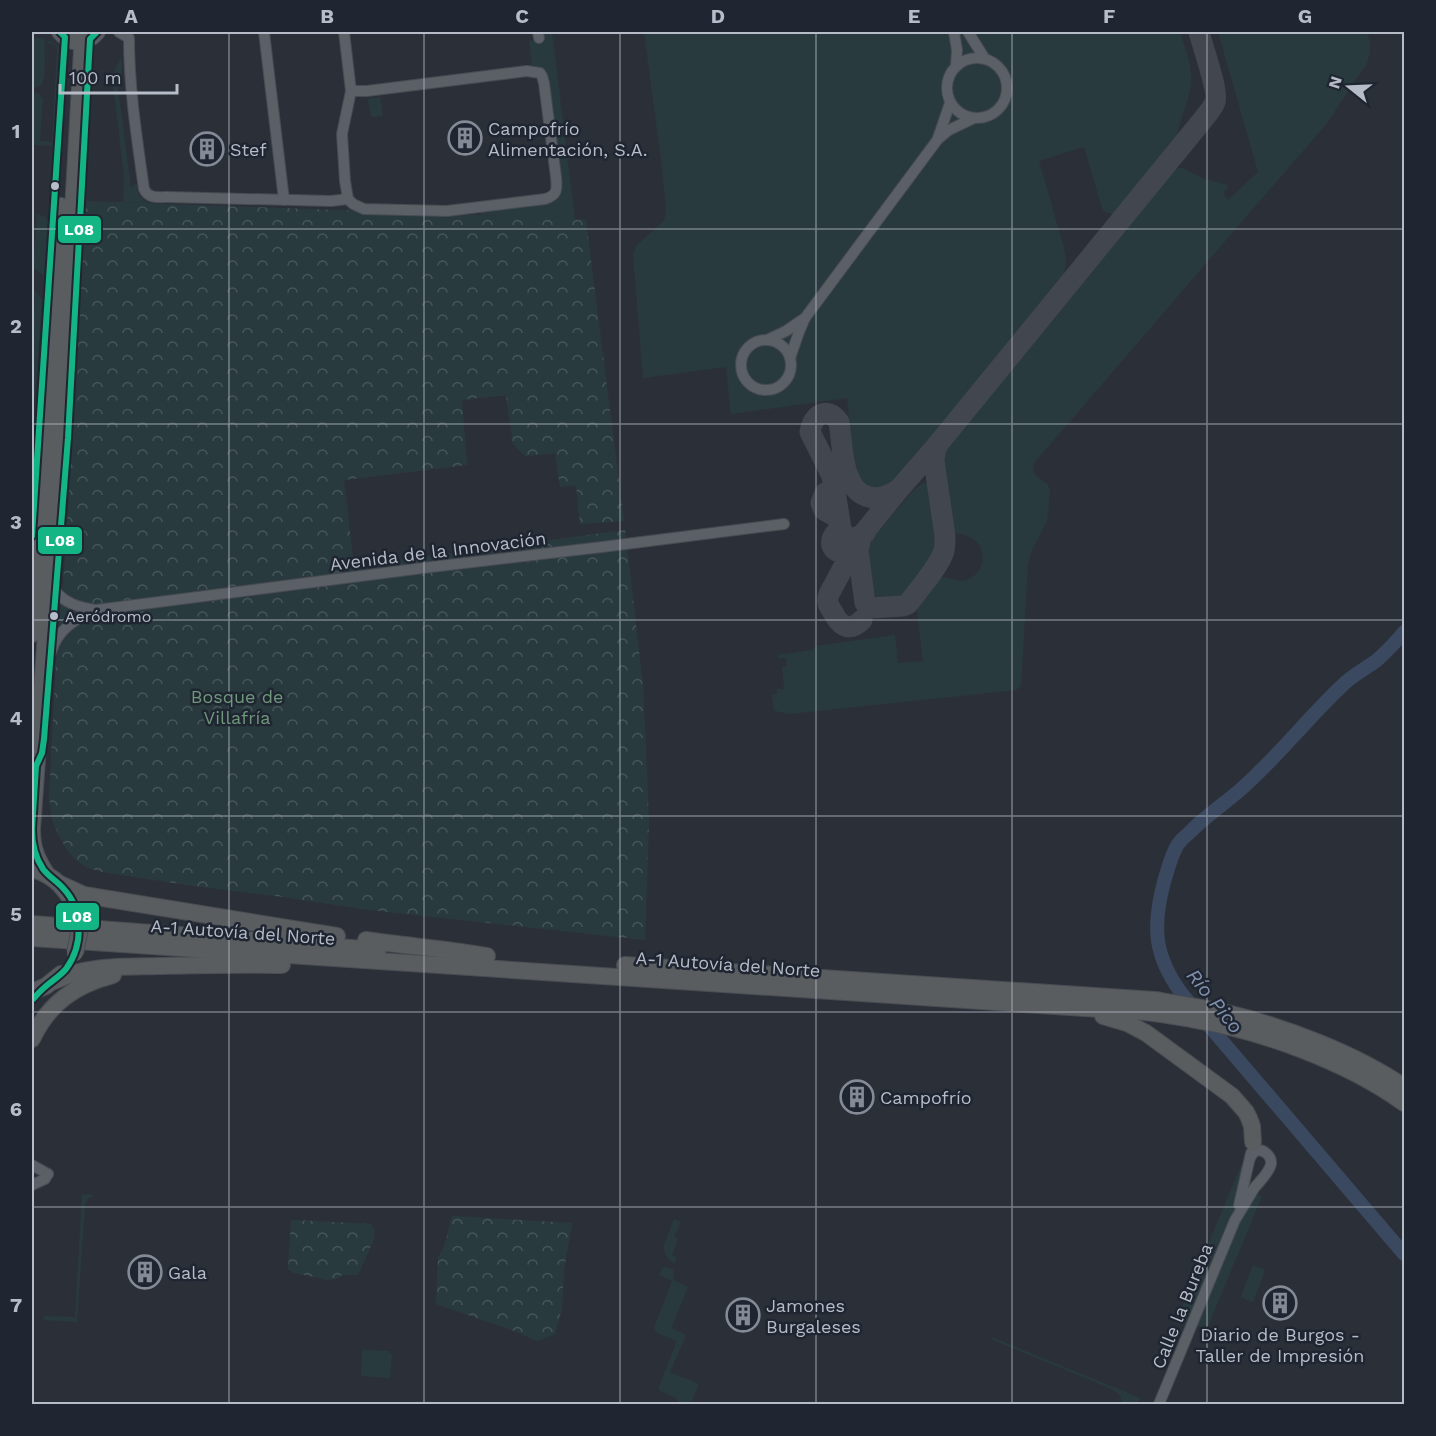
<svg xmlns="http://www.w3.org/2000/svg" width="1436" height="1436" font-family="'Work Sans',sans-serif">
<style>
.green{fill:#293a3e}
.forest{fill:url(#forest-crowns)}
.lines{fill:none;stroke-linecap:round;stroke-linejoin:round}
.river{stroke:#3b4960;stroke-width:14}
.taxiway{stroke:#42464e;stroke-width:21}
.minor-casing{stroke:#474b51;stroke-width:12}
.highway-casing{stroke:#484c53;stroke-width:18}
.minor{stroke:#5b5f66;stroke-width:10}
.highway{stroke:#5a5d5f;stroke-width:16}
.highway-bridge-casing{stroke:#484c53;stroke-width:18;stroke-linecap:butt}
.highway-bridge{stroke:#5a5d5f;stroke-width:16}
.bus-1-casing{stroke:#1f2632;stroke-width:10}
.bus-1{stroke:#13b585;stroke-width:6}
.grid{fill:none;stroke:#b6bcc8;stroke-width:1.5;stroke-opacity:0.55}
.bus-dot{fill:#b6bcc8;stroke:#1f2632;stroke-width:2}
.labels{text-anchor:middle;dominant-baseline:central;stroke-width:5;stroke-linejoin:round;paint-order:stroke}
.bus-label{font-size:16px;fill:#b6bcc8;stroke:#1f2632;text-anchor:start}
.poi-label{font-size:18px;fill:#b6bcc8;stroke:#1f2632;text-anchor:start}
.street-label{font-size:18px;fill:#b6bcc8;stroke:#1f2632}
.park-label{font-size:18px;fill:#6f977a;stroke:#1f2632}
.water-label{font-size:20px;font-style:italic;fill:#8091ad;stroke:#1f2632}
.line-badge{stroke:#1f2632;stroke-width:2}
.badge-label{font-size:16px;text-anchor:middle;font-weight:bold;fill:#fff}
.neatline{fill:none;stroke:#b6bcc8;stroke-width:2}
.grid-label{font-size:20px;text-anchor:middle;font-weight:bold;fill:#b6bcc8}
</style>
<defs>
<pattern id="forest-crowns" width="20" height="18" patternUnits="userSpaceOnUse" patternTransform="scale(1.5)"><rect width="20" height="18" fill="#293a3e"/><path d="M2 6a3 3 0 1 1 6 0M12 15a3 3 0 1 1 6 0" fill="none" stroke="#465558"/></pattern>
</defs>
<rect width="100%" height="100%" fill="#2b3038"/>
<g class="green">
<path d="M543 32H552L575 220 481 215V212L552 202 558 198 560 195 539 68 532 65 529 41 544 39Z"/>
<path d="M644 32H1180C1185 48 1192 65 1191 83 1189 102 1179 119 1177 138L1115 215 1103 211 1084 147 1039 161 1064 248 1066 262 1064 275 895 481C884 489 870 491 861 478 853 467 849 414 847 398L731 414 726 367 643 378 633 253 638 244 664 221 666 210 662 167Z"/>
<path d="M1218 32H1366C1372 43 1371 51 1367 63L1327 123 1034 463 1033 471 1036 476 1047 484 1050 489 1049 504 1047 521 1031 552 1028 564 1021 686 1016 690 789 714 779 712 774 710 772 695 777 693V689H784L782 667 787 666 786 658H778V655L813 650 815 646 895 635 898 663 923 661 917 611C919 597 929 587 939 577 949 576 957 583 967 580 984 574 989 550 973 539 968 535 962 534 955 533L951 528 942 458 946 449 1175 169 1182 168 1205 179 1227 185 1228 188 1223 193 1228 200 1258 172Z"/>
<path d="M32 38H42L45 40C44 49 47 79 41 85 38 88 36 87 32 88Z"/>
<path d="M48 41 56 44 59 49 53 146 32 145V92L39 94 43 99 40 141 52 142 57 49 55 45 48 43Z"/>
<path d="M121 58 122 82 118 88 131 188 137 183C137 193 140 199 149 203L123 202 124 176 112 76Z"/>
<path d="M380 97 383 116 371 117 368 99Z"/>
<path d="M37 213 46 218 48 221 44 276 33 267Z"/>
<path d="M35 291 42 299 35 397 32 403V342L35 298 33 294Z"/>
<path d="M923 483 929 485 931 489 938 540 937 549 934 556 911 589 904 596 882 599 877 597 872 590 868 556 870 547 873 538 911 493 918 486Z"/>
<path d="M1243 1161 1239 1192 1234 1211 1187 1323 1185 1325 1175 1323Z"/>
<path d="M82 1194 94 1195 88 1199 85 1205 77 1322 44 1320 45 1316 75 1317Z"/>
<path d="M1257 1195 1262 1196 1206 1331 1199 1327 1197 1323 1239 1221 1254 1197Z"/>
<path d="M674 1219 681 1222 674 1237 678 1239 672 1255 676 1257 675 1263 668 1259 663 1248Z"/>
<path d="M1253 1265 1265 1270 1253 1302 1241 1297Z"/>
<path d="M663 1267 674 1269 673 1280 688 1287 671 1328 686 1335 670 1372 699 1384 690 1404H680L676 1398 659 1390V1387L677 1341 657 1333 654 1328 672 1281 659 1275Z"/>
<path d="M992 1337 1140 1398 1137 1404H1122L1121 1397 1114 1390 993 1340Z"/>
<path d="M363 1350 389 1351 392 1355 390 1378 361 1376 362 1352Z"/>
</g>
<g class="forest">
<path d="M86 201 528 217 586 220 624 521 580 524 576 485 560 487 555 453 525 456 513 444 506 395 462 400 467 465 344 480 354 566 625 530 643 685 649 821 645 940 369 910 283 897 187 885 102 872 88 868 76 860 67 850 59 836 52 820 49 796 56 660 65 560Z"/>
<path d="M452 1216 572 1223 564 1270 562 1308 555 1334 537 1341 514 1331 436 1304 438 1257 444 1247Z"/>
<path d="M294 1220 371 1224 375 1232 374 1239 358 1275H342L336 1279 328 1280 294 1273 288 1269 291 1221Z"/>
</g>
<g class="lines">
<path class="river" d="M1404 632C1396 642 1386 652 1376 661 1366 668 1355 674 1346 682 1309 716 1278 757 1240 790 1223 805 1204 817 1188 834 1184 837 1181 840 1178 844 1171 855 1168 869 1164 882 1152 927 1154 956 1182 994L1404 1254"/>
<g class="taxiway">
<path d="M833 515 824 510 821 503 825 493 835 491 841 529C825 538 831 556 846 551 851 550 854 544 858 541"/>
<path d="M865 533C854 539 849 541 841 530L832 476 810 432C813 415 827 405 839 422 843 445 841 490 869 497 881 500 891 495 900 488"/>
<path d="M861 538 858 551 865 603 869 608 903 606 908 604C918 590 939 567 944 551 945 546 945 541 945 536L934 461 935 452 938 444"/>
<path d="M862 620C851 631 842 628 835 616 831 608 825 604 829 594L858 540 900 488 934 449 1201 122C1206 116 1212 109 1215 102 1219 91 1202 45 1199 32"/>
</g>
<g class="minor-casing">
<g id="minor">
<path d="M119 32 129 38C129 89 137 139 144 189 148 199 159 197 168 197L331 201 348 199"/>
<path d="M264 32 284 200"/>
<path d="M344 32 351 91 342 134 345 181 348 199 353 204 364 209 447 211 545 199C558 195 557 189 556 177L544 83 542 76 540 73 527 71 367 91H351"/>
<path d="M538 32 539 38"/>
<path d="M954 32 957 50 956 66"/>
<path d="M968 32 985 59"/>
<circle cx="977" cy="88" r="30"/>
<path d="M938 138 950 103"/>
<path d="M767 340 786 331 805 318"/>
<circle cx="766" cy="365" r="25"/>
<path d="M790 358 799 332 805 318 938 139 949 130 974 118"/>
<path d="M55 591C66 604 79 607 95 610"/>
<path d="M51 652C58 629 75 619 96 610L431 567 602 547 784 524"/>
<path d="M32 1165 48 1174"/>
<path d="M32 1185 45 1179 48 1174"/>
<path d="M1239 1205 1251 1153"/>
<path d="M1159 1404 1235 1220C1242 1209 1248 1198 1255 1187 1260 1181 1269 1173 1271 1164 1272 1157 1264 1148 1256 1151 1254 1152 1251 1156 1250 1158"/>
</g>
</g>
<g class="highway-casing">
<g id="highway">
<path d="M60 32C71 45 86 45 97 32"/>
<path d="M32 634 61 206"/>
<path d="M32 829 61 425 83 32"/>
<path d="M32 830C32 849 37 859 47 875"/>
<path d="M32 869C55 875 69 891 77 913"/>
<path d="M60 884 84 895 337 936"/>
<path d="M32 924 378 950"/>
<path d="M32 938 1145 1012C1160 1014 1176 1016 1191 1019 1260 1030 1348 1062 1404 1103"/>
<path d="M366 940C406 946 447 949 487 956"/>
<path d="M625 965 1155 1000C1179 1004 1204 1008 1227 1013 1285 1027 1356 1054 1404 1087"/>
<path d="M54 981C86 965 124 967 158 966 200 965 241 964 282 965"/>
<path d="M32 992 46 986 61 974"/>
<path d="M1103 1016 1127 1023 1146 1033 1232 1096 1246 1112 1249 1118 1252 1126 1253 1142"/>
<path d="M32 1039C49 1003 75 985 113 975"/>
</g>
</g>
<use href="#minor" class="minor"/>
<use href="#highway" class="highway"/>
<g class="highway-bridge-casing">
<path id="highway-bridge" d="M75 953 79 933 77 913"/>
</g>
<use href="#highway-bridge" class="highway-bridge"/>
<g class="bus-1-casing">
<g id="bus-1">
<path d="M32 536 65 37 60 32"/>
<path d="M32 829 36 766 42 753 44 739 68 438 90 39 97 32"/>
<path d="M32 830C32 844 35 857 43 869 49 877 57 881 63 888 84 910 83 946 66 969 60 976 52 981 45 987 40 991 36 996 32 1000"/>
</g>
</g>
<use href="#bus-1" class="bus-1"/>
</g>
<path class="grid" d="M229 32V1404M424 32V1404M620 32V1404M816 32V1404M1012 32V1404M1207 32V1404M32 229H1404M32 424H1404M32 620H1404M32 816H1404M32 1012H1404M32 1207H1404"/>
<defs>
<g id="building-ring" transform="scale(1.725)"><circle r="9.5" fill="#1f2632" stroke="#858b96" stroke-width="1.5"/><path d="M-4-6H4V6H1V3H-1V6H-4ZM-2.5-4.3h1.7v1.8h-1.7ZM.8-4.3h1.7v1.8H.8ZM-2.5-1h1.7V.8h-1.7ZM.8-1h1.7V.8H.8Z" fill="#858b96"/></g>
</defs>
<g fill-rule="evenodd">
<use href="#building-ring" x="465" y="138"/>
<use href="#building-ring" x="207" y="149"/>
<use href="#building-ring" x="857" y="1097"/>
<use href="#building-ring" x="145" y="1272"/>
<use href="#building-ring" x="1280" y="1303"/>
<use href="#building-ring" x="743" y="1315"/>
</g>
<g class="bus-dot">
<circle cx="55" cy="186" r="5"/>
<circle cx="54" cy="616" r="5"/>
</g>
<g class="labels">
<g class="bus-label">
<text x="65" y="616">Aeródromo</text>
</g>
<g class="poi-label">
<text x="488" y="128">Campofrío<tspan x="488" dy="21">Alimentación, S.A.</tspan></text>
<text x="230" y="149">Stef</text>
<text x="880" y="1097">Campofrío</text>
<text x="168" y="1272">Gala</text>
<text x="766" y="1305">Jamones<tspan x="766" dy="21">Burgaleses</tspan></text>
<text x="1280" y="1334" text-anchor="middle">Diario de Burgos -<tspan x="1280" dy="21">Taller de Impresión</tspan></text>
</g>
<g class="street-label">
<text transform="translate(438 551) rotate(-7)">Avenida de la Innovación</text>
<text transform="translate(243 932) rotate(4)">A-1 Autovía del Norte</text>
<text transform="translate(728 964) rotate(4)">A-1 Autovía del Norte</text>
<text transform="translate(1182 1306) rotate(-68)">Calle la Bureba</text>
</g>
<g class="park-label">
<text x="237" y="696">Bosque de<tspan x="237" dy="21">Villafría</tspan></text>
</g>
<g class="water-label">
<text transform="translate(1215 1001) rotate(51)">Río Pico</text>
</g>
</g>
<g class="line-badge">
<rect x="57" y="215" width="45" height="29" rx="6" fill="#13b585"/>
<rect x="37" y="526" width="46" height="29" rx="6" fill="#13b585"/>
<rect x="55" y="902" width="45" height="29" rx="6" fill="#13b585"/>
</g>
<g class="badge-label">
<text x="79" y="235">L08</text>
<text x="60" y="546">L08</text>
<text x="77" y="922">L08</text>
</g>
<rect width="1436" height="1436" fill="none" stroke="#1f2632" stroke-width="66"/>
<g transform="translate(1349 87) rotate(288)" stroke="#1f2632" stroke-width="4.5" paint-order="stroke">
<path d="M0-4.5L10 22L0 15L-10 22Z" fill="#b6bcc8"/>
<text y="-9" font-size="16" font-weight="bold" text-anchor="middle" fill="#b6bcc8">N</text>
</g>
<path d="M60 84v9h117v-9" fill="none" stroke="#b6bcc8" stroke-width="3"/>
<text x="69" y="84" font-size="18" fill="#b6bcc8" stroke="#1f2632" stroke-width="4.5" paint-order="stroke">100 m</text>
<rect x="33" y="33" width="1370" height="1370" class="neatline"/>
<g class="grid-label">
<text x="131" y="23">A</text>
<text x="327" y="23">B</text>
<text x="522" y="23">C</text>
<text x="718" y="23">D</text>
<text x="914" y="23">E</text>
<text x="1109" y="23">F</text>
<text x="1305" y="23">G</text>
<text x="16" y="138">1</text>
<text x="16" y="333">2</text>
<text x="16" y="529">3</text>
<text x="16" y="725">4</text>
<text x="16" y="921">5</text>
<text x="16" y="1116">6</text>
<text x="16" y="1312">7</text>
</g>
</svg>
